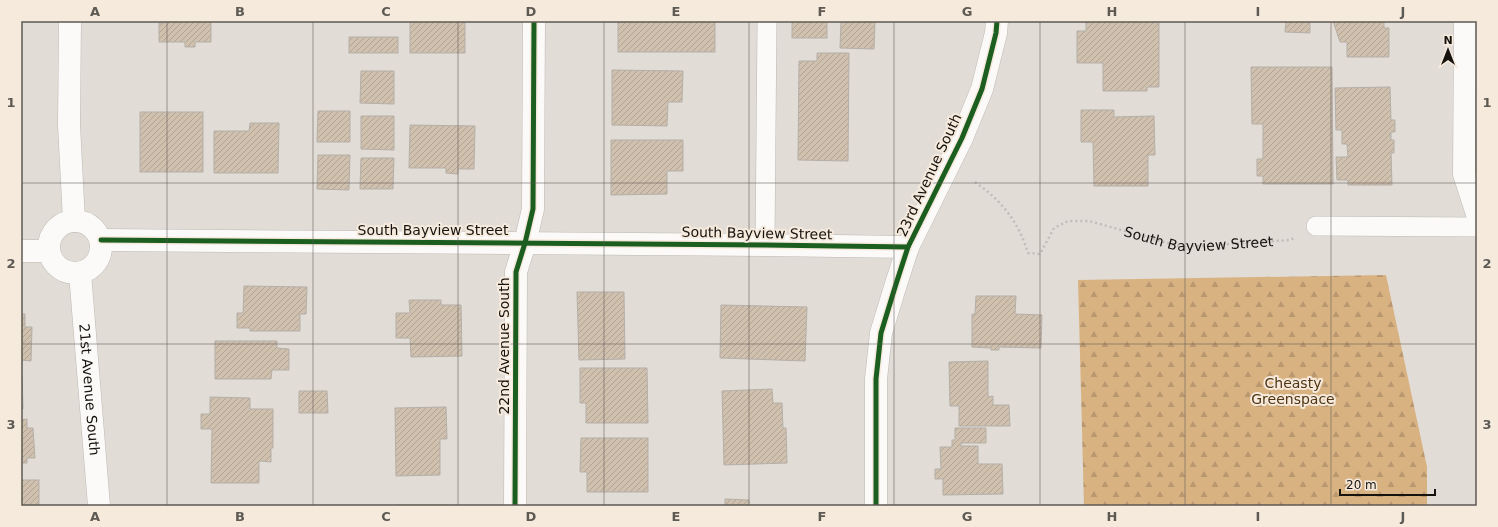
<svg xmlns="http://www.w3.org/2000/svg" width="1498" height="527" font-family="'DejaVu Sans',sans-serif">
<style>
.forest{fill:url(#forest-firs)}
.building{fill:url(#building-hatch);stroke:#b4afa9}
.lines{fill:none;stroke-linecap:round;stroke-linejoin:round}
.service-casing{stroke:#bdb8b3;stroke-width:20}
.minor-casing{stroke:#bdb8b3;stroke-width:23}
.tertiary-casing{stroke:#bdb8b3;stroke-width:23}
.path{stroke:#bfbdbb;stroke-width:2.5;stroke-dasharray:2 3;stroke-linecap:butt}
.service{stroke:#fbfaf9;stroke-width:19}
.minor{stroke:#fbfaf9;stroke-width:22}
.tertiary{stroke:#fbfaf9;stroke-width:22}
.cycleway-casing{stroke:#f6eadd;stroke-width:8}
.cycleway{stroke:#1b5e20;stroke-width:5}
.grid{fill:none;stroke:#5d5953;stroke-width:1;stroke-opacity:0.55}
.labels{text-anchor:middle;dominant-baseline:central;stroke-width:4;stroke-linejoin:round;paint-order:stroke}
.street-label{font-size:14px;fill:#16120d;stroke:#f6eadd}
.park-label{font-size:14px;fill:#503412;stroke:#f6eadd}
.neatline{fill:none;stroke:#5d5953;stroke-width:1.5}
.grid-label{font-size:13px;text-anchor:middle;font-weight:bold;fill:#5d5953}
</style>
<defs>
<pattern id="forest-firs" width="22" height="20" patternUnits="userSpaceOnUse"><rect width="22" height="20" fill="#d9b282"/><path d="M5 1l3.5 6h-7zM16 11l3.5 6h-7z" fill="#ba986f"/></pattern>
<pattern id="building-hatch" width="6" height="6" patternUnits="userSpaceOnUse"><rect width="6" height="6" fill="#d0c0ae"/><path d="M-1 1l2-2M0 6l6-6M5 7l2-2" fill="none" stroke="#b2a494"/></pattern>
</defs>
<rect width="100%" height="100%" fill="#e2dcd6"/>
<path class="forest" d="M1386 275 1427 467V506H1084L1078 280Z"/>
<g class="building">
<path d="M163 21H211V42H195V47H185V42H159V23H163Z"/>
<rect x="410" y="21" width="55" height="32"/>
<rect x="618" y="21" width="97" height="31"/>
<rect x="792" y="21" width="35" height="17"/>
<path d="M841 21H875L874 49 840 48Z"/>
<path d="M1086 21H1159V87H1147V91H1103V63H1077V31H1086Z"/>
<path d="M1286 21H1310V33L1285 32Z"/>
<path d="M1333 21H1384V28H1389V57H1347V42H1340Z"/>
<rect x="349" y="37" width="49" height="16"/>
<path d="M817 53H849L848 161 798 160 799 61H817Z"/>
<path d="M1251 67H1332L1333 184H1263V176H1257V159H1263V124H1252Z"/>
<path d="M612 70 683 71 682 102H668L667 126 612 125Z"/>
<path d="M361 71H394V104L360 103Z"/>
<path d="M1390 87 1391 120H1395V132H1391V140H1394V153H1391L1392 185H1348V180H1337L1336 157H1348L1347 144H1342V130H1336L1335 88Z"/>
<path d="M1081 110H1114V117L1154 116 1155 155H1148V186H1094L1093 142H1081Z"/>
<path d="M318 111H350V142H317Z"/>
<rect x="140" y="112" width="63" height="60"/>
<path d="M361 116H394V150L361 149Z"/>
<path d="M250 123H279L278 173H214V131H249Z"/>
<path d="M410 125 475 126 474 169H458V174L446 173V168H409Z"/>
<path d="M611 140H683V171H667V194L611 195Z"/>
<path d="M318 155H350L349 190 317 189Z"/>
<path d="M361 158H394L393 189H360Z"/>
<path d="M244 286 307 287 306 314H300V331H250V328H237V313H243Z"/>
<path d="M577 292H624L625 359 579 360Z"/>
<path d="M976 296H1016L1015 314 1042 315 1041 348 999 347V350H991V348L972 347V314H975Z"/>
<path d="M409 300H441V305H461L462 356 411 357 410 338H396V313H410Z"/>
<path d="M721 305 807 307 805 361 720 358Z"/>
<path d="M21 314H25V327H32L31 361 21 360Z"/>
<path d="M215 341H277V348L289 349V370H272L271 379H215Z"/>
<path d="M988 361V397L993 396V405H1009L1010 426H959V406H950L949 362Z"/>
<path d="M580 368H647L648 423H586V403H580Z"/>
<path d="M21 376H22L23 409H21Z"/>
<path d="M772 389 773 403H782L783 428H786L787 463 724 465 722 391Z"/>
<path d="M299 391H327L328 413H299Z"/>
<path d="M210 397 250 398V409H273V448H271V462L259 461V483H211L212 429H201V414H210Z"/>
<path d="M446 407 447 439H440V475L396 476 395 408Z"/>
<path d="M27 419V428H33L35 458H27V463H21V420Z"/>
<path d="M955 428H986V443H961V446H978V464H1002L1003 494 943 495V479H935V469H941L940 447H952V440H955Z"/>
<path d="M581 438H648V492H587V472H580Z"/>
<rect x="21" y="480" width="18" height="26"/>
<path d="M725 499 749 500V506H725Z"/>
<rect x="395" y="505" width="53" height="1"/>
</g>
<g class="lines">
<g class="service-casing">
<g id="service">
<path d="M1316 226 1477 227"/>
<path d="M765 245 767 21"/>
</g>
</g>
<g class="minor-casing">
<g id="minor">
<path d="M70 21 69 125 74 221"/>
<path d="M1465 21 1464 174 1477 214"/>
<circle cx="75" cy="247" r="26"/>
<path d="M101 240 765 245 908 247"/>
<path d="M21 251H49"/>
<path id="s2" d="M80 273 99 506"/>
<path d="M515 506 516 272 525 243 533 209 534 21"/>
</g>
</g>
<g class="tertiary-casing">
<path id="tertiary" d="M876 506V379L881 333 896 284 908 247 962 138 982 89 996 33 997 21"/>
</g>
<path class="path" id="s1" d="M975 182C1002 201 1018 221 1028 253L1040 254 1054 228 1068 221H1089L1178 246H1202L1290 240 1294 238"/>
<use href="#service" class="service"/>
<use href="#minor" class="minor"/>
<use href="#tertiary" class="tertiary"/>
<g class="cycleway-casing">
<g id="cycleway">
<path d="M101 240 765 245 908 247"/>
<path d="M515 506 516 272 525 243 533 209 534 21"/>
<path d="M876 506V379L881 333 896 284 908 247 962 138 982 89 996 33 997 21"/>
</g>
</g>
<use href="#cycleway" class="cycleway"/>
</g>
<path class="grid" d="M167 21V506M313 21V506M458 21V506M604 21V506M749 21V506M894 21V506M1040 21V506M1185 21V506M1331 21V506M21 183H1477M21 344H1477"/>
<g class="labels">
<g class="street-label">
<text transform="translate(929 175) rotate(-65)">23rd Avenue South</text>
<text x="433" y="230">South Bayview Street</text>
<text transform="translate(757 233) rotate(1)">South Bayview Street</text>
<text stroke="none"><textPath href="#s1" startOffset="281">South Bayview Street</textPath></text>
<text transform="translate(504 346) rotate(-90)">22nd Avenue South</text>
<text stroke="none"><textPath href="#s2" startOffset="117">21st Avenue South</textPath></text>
</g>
<g class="park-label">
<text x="1293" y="383">Cheasty<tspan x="1293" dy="16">Greenspace</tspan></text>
</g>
</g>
<rect width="1498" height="527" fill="none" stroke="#f6eadd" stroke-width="44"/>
<g transform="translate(1448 50)" stroke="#f6eadd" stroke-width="3" paint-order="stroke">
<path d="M0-3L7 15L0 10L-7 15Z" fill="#16120d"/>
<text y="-6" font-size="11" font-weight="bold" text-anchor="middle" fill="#16120d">N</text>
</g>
<path d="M1340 489v6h95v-6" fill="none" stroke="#16120d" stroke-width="2"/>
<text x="1346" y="489" font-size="12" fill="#16120d" stroke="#f6eadd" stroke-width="3" paint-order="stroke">20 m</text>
<rect x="22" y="22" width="1454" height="483" class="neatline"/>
<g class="grid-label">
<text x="95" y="16">A</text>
<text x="240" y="16">B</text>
<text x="386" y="16">C</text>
<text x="531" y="16">D</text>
<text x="676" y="16">E</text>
<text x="822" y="16">F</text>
<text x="967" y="16">G</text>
<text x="1112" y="16">H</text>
<text x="1258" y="16">I</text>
<text x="1403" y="16">J</text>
<text x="11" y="107">1</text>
<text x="1487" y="107">1</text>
<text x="11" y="268">2</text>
<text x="1487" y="268">2</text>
<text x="11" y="429">3</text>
<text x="1487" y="429">3</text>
<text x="95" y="521">A</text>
<text x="240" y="521">B</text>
<text x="386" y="521">C</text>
<text x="531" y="521">D</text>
<text x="676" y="521">E</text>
<text x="822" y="521">F</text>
<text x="967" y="521">G</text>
<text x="1112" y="521">H</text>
<text x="1258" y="521">I</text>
<text x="1403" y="521">J</text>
</g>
</svg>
